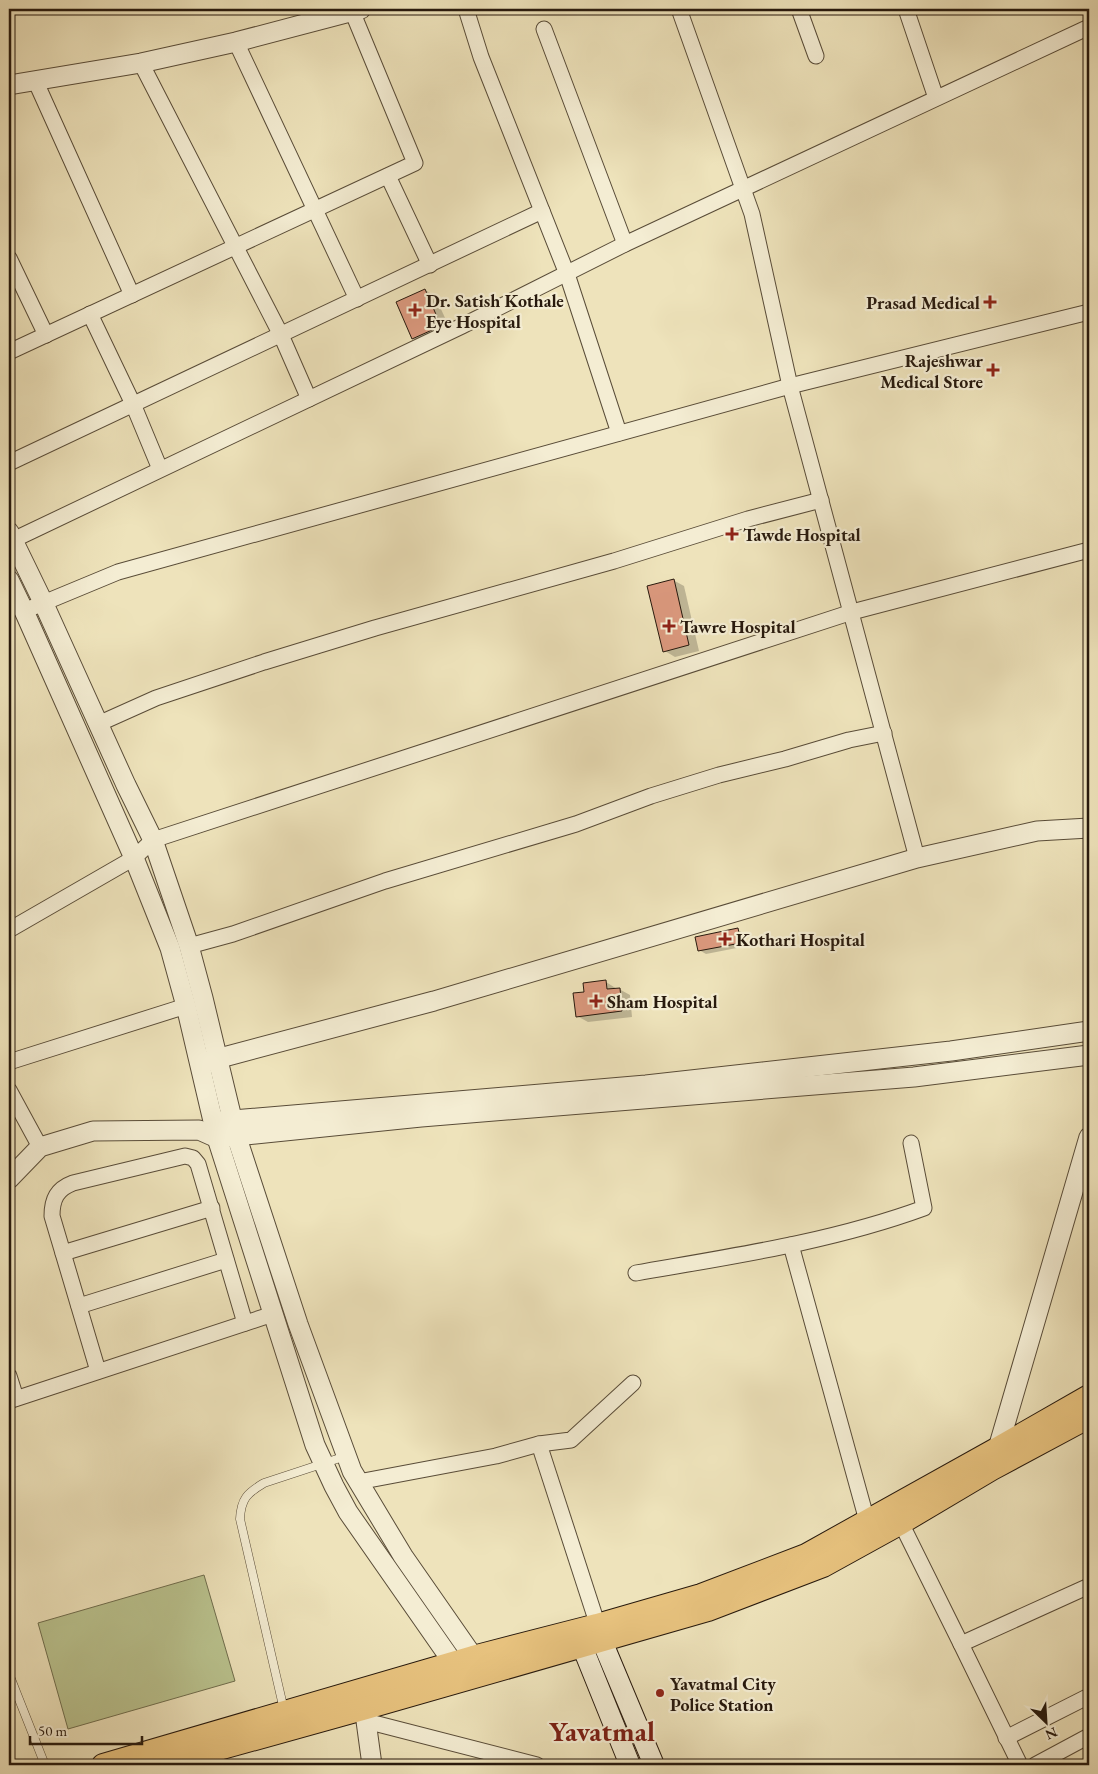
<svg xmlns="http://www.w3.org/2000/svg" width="1098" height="1774" font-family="'EB Garamond',serif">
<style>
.green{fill:#bac38f;stroke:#706e4e}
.shadow{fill:#0003}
.building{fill:#da987d;stroke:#27190d}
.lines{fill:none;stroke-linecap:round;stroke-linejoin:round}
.service-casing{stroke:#594c38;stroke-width:9}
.minor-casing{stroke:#594c38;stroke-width:17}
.tertiary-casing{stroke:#594c38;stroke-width:21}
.secondary-casing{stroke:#27190d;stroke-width:22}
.primary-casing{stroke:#27190d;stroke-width:24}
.service{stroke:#f4edd3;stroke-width:8}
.minor{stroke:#f4edd3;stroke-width:15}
.tertiary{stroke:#f4edd3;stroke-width:19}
.secondary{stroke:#f4edd3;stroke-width:20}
.primary{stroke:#e7c27e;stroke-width:22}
.poi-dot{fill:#8f2418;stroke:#f4edd3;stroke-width:2}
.labels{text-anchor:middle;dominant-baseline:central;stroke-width:4.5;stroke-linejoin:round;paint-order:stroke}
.poi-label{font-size:18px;font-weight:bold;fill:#27190d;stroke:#f4edd3;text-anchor:start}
.town-label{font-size:28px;font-weight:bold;fill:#7a1f14;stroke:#f4edd3}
</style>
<rect width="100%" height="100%" fill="#eee3bb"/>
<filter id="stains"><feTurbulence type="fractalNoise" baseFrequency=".004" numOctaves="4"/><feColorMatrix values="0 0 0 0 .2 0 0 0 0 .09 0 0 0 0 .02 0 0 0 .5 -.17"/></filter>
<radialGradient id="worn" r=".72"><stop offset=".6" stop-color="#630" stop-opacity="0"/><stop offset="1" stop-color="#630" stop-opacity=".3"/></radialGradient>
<path class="green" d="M204 1575 235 1681 68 1729 38 1623Z"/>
<g class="shadow">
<path d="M425 290 435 296 451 331 424 344 413 338Z"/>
<path d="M673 580 684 586 699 651 675 657 665 651Z"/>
<path d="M738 930 745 934 747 946 706 954 699 950Z"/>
<path d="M606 982 617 989H619L630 995 632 1017 588 1022 577 1016 585 993Z"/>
</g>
<g class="building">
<path d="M425 289 441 326 412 339 396 302Z"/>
<path d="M674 579 689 645 663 652 647 586Z"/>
<path d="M738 928 741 943 698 951 695 937Z"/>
<path d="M606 980 607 989 620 988 622 1011 576 1017 573 993 584 992 583 983Z"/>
</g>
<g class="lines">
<g class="service-casing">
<g id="service">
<path d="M9 1674 45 1765"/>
<path d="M284 1710 240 1519C241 1499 247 1493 264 1483L346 1456"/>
</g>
</g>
<g class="minor-casing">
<g id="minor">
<path d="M466 9 481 57 567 274 619 433"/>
<path d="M679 9 752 214 790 386 917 858"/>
<path d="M799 9 816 56"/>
<path d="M906 9 936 98"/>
<path d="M544 29 625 244"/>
<path d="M236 42 357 299"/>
<path d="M141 63 281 335 309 399"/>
<path d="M35 80 132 295"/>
<path d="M388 176 430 265"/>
<path d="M9 258 46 335"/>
<path d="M90 314 133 404 160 469"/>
<path d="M9 352 415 163 352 11"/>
<path d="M9 463 542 211"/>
<path d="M13 540 462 326 625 244 1089 27"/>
<path d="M24 611 118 572 790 386 1089 312"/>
<path d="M98 724 156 698 264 662 375 628 614 561 748 519 821 500"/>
<path d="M9 930 134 858 153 840 852 612 1089 550"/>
<path d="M189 946 233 934 385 881 576 824 651 796 719 775 785 759 849 740 884 733"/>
<path d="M9 1062 186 1006"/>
<path d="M9 1090 40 1147"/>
<path d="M791 1245 869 1528"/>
<path d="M63 1253 212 1208"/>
<path d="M636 1273C733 1256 831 1242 924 1208L911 1143"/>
<path d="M79 1306 226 1260"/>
<path d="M98 1371 52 1216C52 1199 57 1189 73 1183L185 1156 193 1158 198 1164 245 1323"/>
<path d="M9 1376 16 1398"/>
<path d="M9 1401 273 1314"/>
<path d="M539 1444 600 1632"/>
<path d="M358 1482 496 1456 539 1444 571 1440 633 1383"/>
<path d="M901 1523 961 1644 1020 1765"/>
<path d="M961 1644 1089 1586"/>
<path d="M366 1721 537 1765"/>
<path d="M1006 1738 1089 1696"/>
<path d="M1035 1765 1089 1736"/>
</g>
</g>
<g class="tertiary-casing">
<g id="tertiary">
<path d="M9 85 141 63 236 42 361 9"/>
<path d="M9 532 43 602 126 785 153 840 189 946 203 998 236 1135 298 1324 352 1471 403 1556 481 1668"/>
<path d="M9 580 24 611 134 858 170 948 186 1006 217 1138 315 1445 334 1486 348 1512 461 1674"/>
<path d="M205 1062 434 1001 917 858 1037 831 1089 828"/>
<path d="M221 1121 646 1085 951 1051 1089 1031"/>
<path d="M9 1179 40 1147 93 1131 199 1130 217 1138 421 1117 914 1077 1089 1055"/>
<path d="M996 1455 1089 1137"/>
<path d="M363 1709 366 1721 372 1765"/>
</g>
</g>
<g class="secondary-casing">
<g id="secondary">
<path d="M602 1641 654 1765"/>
<path d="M582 1646 630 1765"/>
</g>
</g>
<g class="primary-casing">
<g id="primary">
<path d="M103 1765 473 1657 597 1625 701 1595 806 1555 998 1448 1089 1396"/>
<path d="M161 1765 363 1709 708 1610 823 1566 901 1523 992 1469 1089 1417"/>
</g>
</g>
<use href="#service" class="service"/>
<use href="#minor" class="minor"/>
<use href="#tertiary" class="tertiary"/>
<use href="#secondary" class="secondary"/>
<use href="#primary" class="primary"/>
</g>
<g class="poi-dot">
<path d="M987.5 294.5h5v5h5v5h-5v5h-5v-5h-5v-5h5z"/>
<path d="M412.5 302.5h5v5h5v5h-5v5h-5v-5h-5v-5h5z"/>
<path d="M990.5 362.5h5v5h5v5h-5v5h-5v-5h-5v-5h5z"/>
<path d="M729.5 526.5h5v5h5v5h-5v5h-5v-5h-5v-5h5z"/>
<path d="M666.5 618.5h5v5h5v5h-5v5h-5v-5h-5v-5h5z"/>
<path d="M722.5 931.5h5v5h5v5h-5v5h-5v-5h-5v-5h5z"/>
<path d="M593.5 993.5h5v5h5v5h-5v5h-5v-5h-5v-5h5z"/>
<circle cx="660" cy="1693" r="5"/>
</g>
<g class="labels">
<g class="poi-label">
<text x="426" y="300">Dr. Satish Kothale<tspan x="426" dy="21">Eye Hospital</tspan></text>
<text x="980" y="302" text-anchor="end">Prasad Medical</text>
<text x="983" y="360" text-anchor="end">Rajeshwar<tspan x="983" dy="21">Medical Store</tspan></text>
<text x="743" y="534">Tawde Hospital</text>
<text x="680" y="626">Tawre Hospital</text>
<text x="736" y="939">Kothari Hospital</text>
<text x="607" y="1001">Sham Hospital</text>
<text x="670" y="1683">Yavatmal City<tspan x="670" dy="21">Police Station</tspan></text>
</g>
<g class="town-label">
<text x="602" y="1731">Yavatmal</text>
</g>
</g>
<rect width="1098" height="1774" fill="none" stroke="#eee3bb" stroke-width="30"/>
<rect x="10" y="10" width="1078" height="1754" fill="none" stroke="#27190d" stroke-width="2.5"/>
<rect x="15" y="15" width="1068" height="1744" fill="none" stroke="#27190d"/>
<g transform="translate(1046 1722) rotate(155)" stroke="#f4edd3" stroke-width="4" paint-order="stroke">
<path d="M0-4L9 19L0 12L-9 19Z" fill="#27190d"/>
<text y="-8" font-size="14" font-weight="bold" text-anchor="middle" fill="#27190d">N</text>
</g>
<path d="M30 1736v8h112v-8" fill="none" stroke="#27190d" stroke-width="2.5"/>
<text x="38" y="1736" font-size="15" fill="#27190d" stroke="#f4edd3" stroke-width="4" paint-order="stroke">50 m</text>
<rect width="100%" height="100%" filter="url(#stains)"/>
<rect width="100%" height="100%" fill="url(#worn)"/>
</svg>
